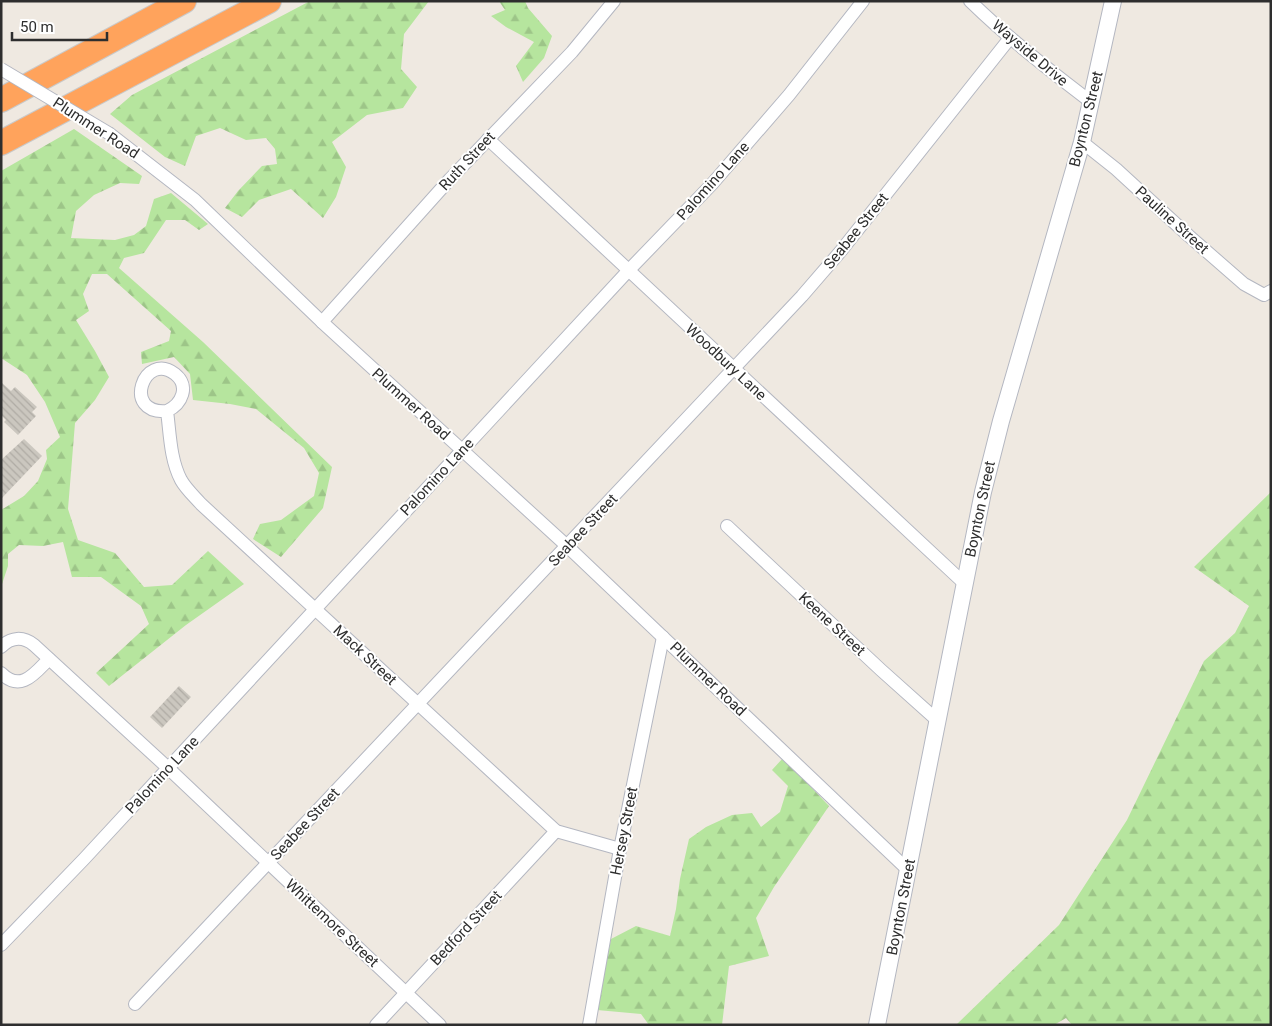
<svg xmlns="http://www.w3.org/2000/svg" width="1272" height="1026" font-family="Roboto,sans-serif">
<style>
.forest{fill:url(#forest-firs)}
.building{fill:url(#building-back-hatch)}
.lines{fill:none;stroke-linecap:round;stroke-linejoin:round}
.minor-casing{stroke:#b4b7c1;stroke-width:14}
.tertiary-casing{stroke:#b4b7c1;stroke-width:18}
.motorway-casing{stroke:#c9c9c9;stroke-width:26}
.minor{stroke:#fff;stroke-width:12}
.tertiary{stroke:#fff;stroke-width:16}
.motorway{stroke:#ffa35c;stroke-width:24}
.minor-bridge-casing{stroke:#b4b7c1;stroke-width:14;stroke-linecap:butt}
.minor-bridge{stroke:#fff;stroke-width:12}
.labels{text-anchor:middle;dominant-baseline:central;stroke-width:4;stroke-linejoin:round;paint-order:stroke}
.street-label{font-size:15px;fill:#2e2e2e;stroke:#fff}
</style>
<defs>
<pattern id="forest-firs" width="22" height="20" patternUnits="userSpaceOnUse" patternTransform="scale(1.25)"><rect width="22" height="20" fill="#b6e59e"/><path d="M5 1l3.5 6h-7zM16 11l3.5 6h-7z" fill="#9dc588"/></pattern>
<pattern id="building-back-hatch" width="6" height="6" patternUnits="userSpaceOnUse" patternTransform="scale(1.25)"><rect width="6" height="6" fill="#cbc7bf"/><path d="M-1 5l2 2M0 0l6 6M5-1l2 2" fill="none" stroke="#afaba4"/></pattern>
</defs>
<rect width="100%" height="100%" fill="#efe9e1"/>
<g class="forest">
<path d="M310 1H429L404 34 401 69 417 87 403 108 367 115 332 142 346 167 336 197 323 218 291 189 259 200 242 217 225 208 238 191 262 166 277 164 275 149 266 138 246 140 220 128 196 136 185 166 165 157 110 114 132 95Z"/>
<path d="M499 1H525L528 8 552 36 544 58 523 82 516 66 534 42 506 27 491 16 505 10Z"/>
<path d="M74 129 142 176 139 184 120 183 94 195 76 211 71 238 115 240 134 235 146 226 154 199 171 193 208 224 199 230 185 220H166L144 253 124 258 119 268 203 342 332 467 323 508 281 557 253 539 260 524 281 520 314 496 319 473 304 448 256 409 230 404 193 400 190 374 174 357 142 364 141 352 169 341 171 331 107 274H92L83 294 89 311 76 320 95 351 109 377 95 400 75 423 68 509 78 540 115 553 144 587 172 585 208 551 244 584 186 625 109 686 96 673 149 624 141 606 101 577H72L63 542 43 546 19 545 8 554V566L1 587V510L24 496 38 481 47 459 46 450 60 437 45 402 27 375 1 358V171Z"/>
<path d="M1271 492V1025H1072L1066 1018 1054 1025H956L1059 925 1127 820 1204 661 1235 633 1249 606 1194 567Z"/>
<path d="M783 758 829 806 774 887 756 918 769 956 729 966 722 1025H649L641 1014 597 1010 611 939 636 926 670 936 676 909 680 879 689 839 706 827 732 815 752 813 761 827 780 812 788 786 772 770Z"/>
</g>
<g class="building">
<path d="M1 382 11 391 15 387 37 407 32 412 36 416 18 435 4 422 6 420 1 415Z"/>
<path d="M24 439 42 456 1 499V460Z"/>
<path d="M179 686 191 697 162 728 150 717Z"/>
</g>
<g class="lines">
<g class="minor-casing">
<g id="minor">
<path d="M970 1C1008 38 1049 70 1091 102"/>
<path d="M110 134 195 200 322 322 567 546 908 870"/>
<path d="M488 139 965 584"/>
<path d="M1082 142 1116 169 1189 236 1244 284 1264 295 1271 291"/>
<path d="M322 322 450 179 572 52 614 1"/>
<path d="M167 411C121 415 144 350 175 374 190 386 182 404 167 411 170 433 170 459 181 480 186 489 194 496 201 504L556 831 620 849"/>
<path d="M727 526 881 670 938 721"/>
<path d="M1 647C11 637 23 636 34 645L168 768 440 1025"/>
<path d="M1 673C21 693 35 673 49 659"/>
<path d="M1 945 84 859 628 271 712 184 789 95 863 1"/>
<path d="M135 1004 802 296 840 252 1010 38"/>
<path d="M376 1025 556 831"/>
<path d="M589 1025 620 849 663 637"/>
</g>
</g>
<g class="tertiary-casing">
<path id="tertiary" d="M877 1025 983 492 1001 421 1082 142 1113 1"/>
</g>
<g class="motorway-casing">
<g id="motorway">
<path d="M1 100 184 1"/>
<path d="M1 143 269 1"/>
</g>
</g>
<use href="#minor" class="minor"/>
<use href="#tertiary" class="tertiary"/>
<use href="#motorway" class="motorway"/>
<g class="minor-bridge-casing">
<path id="minor-bridge" d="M1 69 110 134"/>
</g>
<use href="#minor-bridge" class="minor-bridge"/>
</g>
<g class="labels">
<g class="street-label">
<text transform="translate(1030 53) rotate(40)">Wayside Drive</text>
<text transform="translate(1086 119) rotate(-76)">Boynton Street</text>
<text transform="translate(96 128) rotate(33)">Plummer Road</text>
<text transform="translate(467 161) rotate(-47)">Ruth Street</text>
<text transform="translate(713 181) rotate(-48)">Palomino Lane</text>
<text transform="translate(1172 220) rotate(42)">Pauline Street</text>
<text transform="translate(856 231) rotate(-51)">Seabee Street</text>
<text transform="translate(726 362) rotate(43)">Woodbury Lane</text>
<text transform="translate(411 404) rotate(42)">Plummer Road</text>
<text transform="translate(437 477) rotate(-47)">Palomino Lane</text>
<text transform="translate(980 509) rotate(-78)">Boynton Street</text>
<text transform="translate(583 530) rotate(-47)">Seabee Street</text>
<text transform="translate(832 624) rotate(43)">Keene Street</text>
<text transform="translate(365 655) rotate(43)">Mack Street</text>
<text transform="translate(708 679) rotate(44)">Plummer Road</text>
<text transform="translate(162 775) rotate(-47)">Palomino Lane</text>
<text transform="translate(305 824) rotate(-47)">Seabee Street</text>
<text transform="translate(624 831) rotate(-79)">Hersey Street</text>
<text transform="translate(901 907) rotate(-79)">Boynton Street</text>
<text transform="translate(332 923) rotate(43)">Whittemore Street</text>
<text transform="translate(466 928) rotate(-47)">Bedford Street</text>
</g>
</g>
<rect width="1272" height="1026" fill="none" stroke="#2e2e2e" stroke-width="5"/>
<path d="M12 32v8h95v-8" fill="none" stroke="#2e2e2e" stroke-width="2.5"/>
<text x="20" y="32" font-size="15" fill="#2e2e2e" stroke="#ffffff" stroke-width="4" paint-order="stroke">50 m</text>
</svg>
